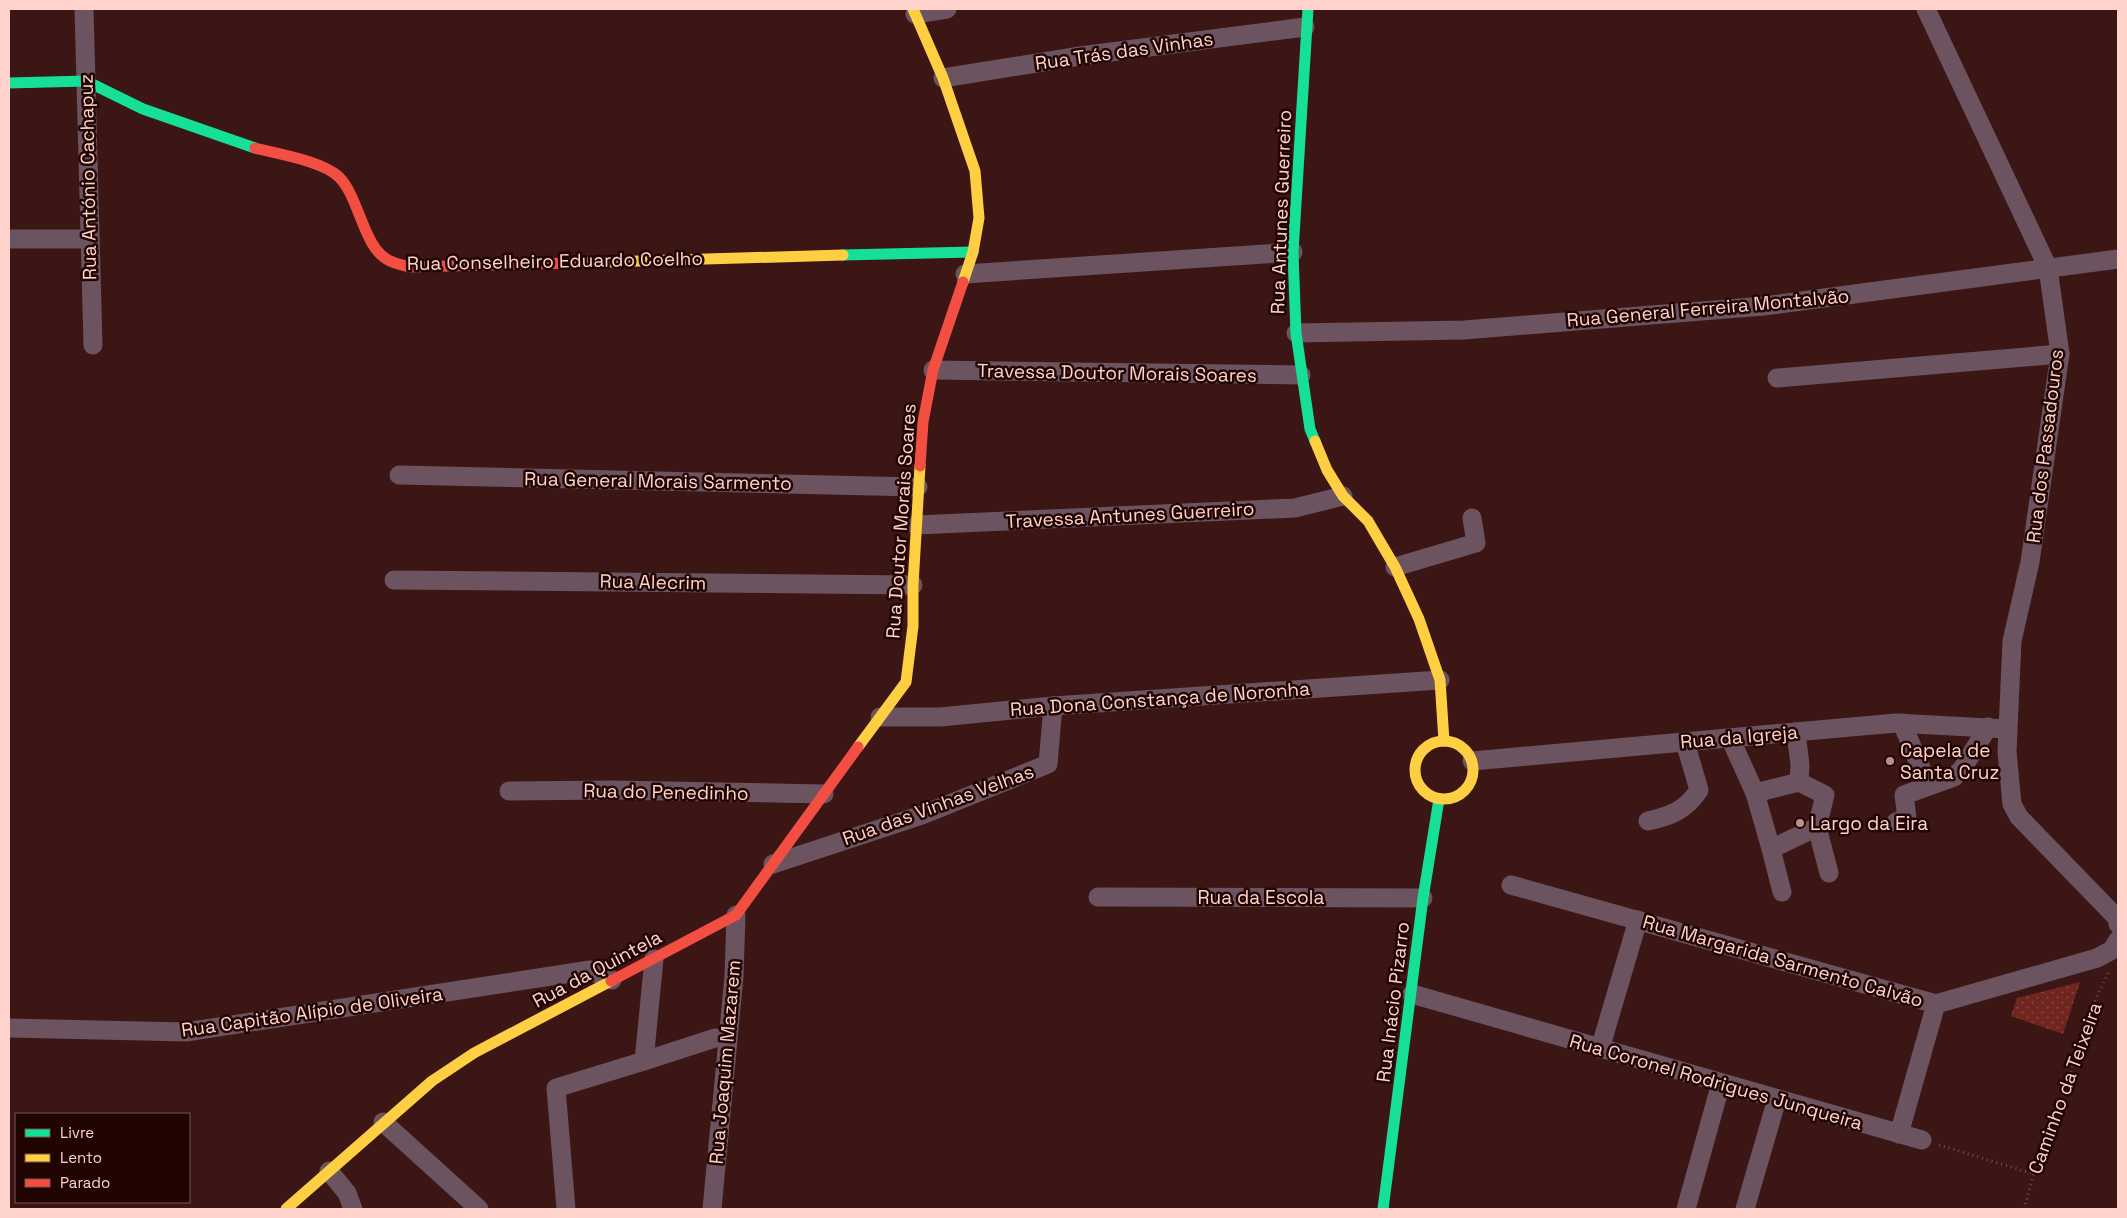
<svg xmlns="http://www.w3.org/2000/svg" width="2127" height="1218" font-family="'Space Grotesk',sans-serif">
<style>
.park{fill:url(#park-dots)}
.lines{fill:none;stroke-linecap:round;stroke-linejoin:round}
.path{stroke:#6b5156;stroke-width:3;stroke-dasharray:1 4;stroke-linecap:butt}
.street{stroke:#6b5360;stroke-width:19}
.fast{stroke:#16e098;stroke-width:11}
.slow{stroke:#ffcf43;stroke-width:11}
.jam{stroke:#f24e42;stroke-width:11}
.poi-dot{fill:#bb908b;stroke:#210503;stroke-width:2}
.labels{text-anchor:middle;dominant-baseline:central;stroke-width:5;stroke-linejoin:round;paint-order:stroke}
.street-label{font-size:19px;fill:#ffd2cb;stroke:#210503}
.poi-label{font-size:19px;fill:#ffd2cb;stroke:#210503;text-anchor:start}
</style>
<defs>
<pattern id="park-dots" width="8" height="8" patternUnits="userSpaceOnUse" patternTransform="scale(1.25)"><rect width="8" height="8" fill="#70251f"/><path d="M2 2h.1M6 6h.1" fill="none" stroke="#85443e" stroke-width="1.8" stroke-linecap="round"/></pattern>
</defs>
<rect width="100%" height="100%" fill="#3c1515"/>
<path class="park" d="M2080 982 2063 1034 2011 1016 2017 998Z"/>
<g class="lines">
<g class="path">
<path d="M1939 1145 2034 1174"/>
<path d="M2024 1209 2035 1169 2062 1100 2087 1017 2108 973"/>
</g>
<g class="street">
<path d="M84 9 93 345"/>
<path d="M1926 9 2048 268 2060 354 2030 562 2012 641 2007 752 2012 804 2019 817 2117 918 2118 924"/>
<path d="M915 14 947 9"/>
<path d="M943 78 1080 56 1305 27"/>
<path d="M9 239H90"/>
<path d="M965 274 1293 252"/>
<path d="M1296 333 1464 330 1764 306 2118 259"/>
<path d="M933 370 1301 375"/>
<path d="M1777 378 2060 354"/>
<path d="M399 475 918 487"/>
<path d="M916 525 1295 508 1343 496"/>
<path d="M1395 567 1476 543 1472 518"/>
<path d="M394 580 913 585"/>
<path d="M880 717H940L1053 706 1440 680"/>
<path d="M1902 723 1928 785"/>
<path d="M1730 738 1755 793 1771 849 1817 827 1825 795 1799 782 1800 765 1796 732"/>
<path d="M1472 761 1896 723 2007 729"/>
<path d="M509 791 612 790 824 794"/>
<path d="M1755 793 1799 782"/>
<path d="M1648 821C1671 816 1686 810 1699 790L1685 742"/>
<path d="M1896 822 1907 818 1904 795 1954 777 1962 769 1988 727"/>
<path d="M1817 827 1829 873"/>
<path d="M1771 849 1782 892"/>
<path d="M773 864 922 815 1048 764 1053 706"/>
<path d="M1511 885 1936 1004 2097 958 2112 950 2118 940"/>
<path d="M1098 897 1423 898"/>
<path d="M1412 994 1922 1140"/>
<path d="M9 1028 186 1032 590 970 612 980"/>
<path d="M1600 1049 1638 920"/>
<path d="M644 1061 715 1038"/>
<path d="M383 1122 479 1209"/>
<path d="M1899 1134 1936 1004"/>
<path d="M329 1171 347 1193 353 1209"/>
<path d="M566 1209 556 1088 644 1061 654 959"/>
<path d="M712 1209 734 976 736 915"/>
<path d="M1686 1209 1721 1083"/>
<path d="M1745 1209 1777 1099"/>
</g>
<g class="fast">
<path d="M1308 9 1293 252 1296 333 1310 429 1315 441"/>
<path d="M9 83 86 81 143 109 255 148"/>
<path d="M843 255 973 252"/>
<path d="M1383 1209 1423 898 1439 799"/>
</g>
<g class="slow">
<path d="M913 9 943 78 975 171 979 218 973 252 963 282"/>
<path d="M573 263 843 255"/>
<path d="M1315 441 1327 470 1343 496 1368 521 1395 567 1419 619 1440 680 1444 741"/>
<circle cx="1444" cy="770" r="29"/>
<path d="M858 747 906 682 913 626V585L920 466"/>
<path d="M286 1209 432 1081 474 1053 611 981"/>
</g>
<g class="jam">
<path d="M255 148C278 154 323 161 339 177 360 198 363 249 390 261 396 264 403 265 409 267L573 263"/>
<path d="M920 466 923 422 933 370 963 282"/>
<path d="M611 981 736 915 858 747"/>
</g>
</g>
<g class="poi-dot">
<circle cx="1890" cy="761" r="5"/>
<circle cx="1800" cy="823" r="5"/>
</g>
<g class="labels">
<g class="street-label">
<text transform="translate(1124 51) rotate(-8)">Rua Trás das Vinhas</text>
<text transform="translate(88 177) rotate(-91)">Rua António Cachapuz</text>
<text transform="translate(1281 212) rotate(-88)">Rua Antunes Guerreiro</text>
<text transform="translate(555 261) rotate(-1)">Rua Conselheiro Eduardo Coelho</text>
<text transform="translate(1708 308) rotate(-5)">Rua General Ferreira Montalvão</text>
<text transform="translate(1117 373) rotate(1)">Travessa Doutor Morais Soares</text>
<text transform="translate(2045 446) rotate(-83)">Rua dos Passadouros</text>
<text transform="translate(658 481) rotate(1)">Rua General Morais Sarmento</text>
<text transform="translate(1130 515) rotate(-3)">Travessa Antunes Guerreiro</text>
<text transform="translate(901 521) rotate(-86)">Rua Doutor Morais Soares</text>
<text transform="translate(653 582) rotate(1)">Rua Alecrim</text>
<text transform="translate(1160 699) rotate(-4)">Rua Dona Constança de Noronha</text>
<text transform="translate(1739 737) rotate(-5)">Rua da Igreja</text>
<text transform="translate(666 792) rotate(1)">Rua do Penedinho</text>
<text transform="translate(938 805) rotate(-20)">Rua das Vinhas Velhas</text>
<text x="1261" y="897">Rua da Escola</text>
<text transform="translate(1783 961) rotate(16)">Rua Margarida Sarmento Calvão</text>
<text transform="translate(597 969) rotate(-28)">Rua da Quintela</text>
<text transform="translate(1393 1002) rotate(-83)">Rua Inácio Pizarro</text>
<text transform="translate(312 1012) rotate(-8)">Rua Capitão Alípio de Oliveira</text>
<text transform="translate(725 1062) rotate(-85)">Rua Joaquim Mazarem</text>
<text transform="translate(1716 1082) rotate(16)">Rua Coronel Rodrigues Junqueira</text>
<text transform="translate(2065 1088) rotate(-70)">Caminho da Teixeira</text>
</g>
<g class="poi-label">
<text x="1900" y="750">Capela de<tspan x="1900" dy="22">Santa Cruz</tspan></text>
<text x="1810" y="823">Largo da Eira</text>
</g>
</g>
<rect width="2127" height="1218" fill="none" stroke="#ffd2cb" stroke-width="20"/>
<rect x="15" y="1113" width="175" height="90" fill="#210503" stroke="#7a5753"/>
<rect x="25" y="1129" width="25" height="8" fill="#16e098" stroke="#7a5753"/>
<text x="60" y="1138" font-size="15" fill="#ffd2cb">Livre</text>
<rect x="25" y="1154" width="25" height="8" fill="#ffcf43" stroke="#7a5753"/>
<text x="60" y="1163" font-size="15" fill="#ffd2cb">Lento</text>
<rect x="25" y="1179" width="25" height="8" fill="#f24e42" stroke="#7a5753"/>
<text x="60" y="1188" font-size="15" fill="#ffd2cb">Parado</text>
</svg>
